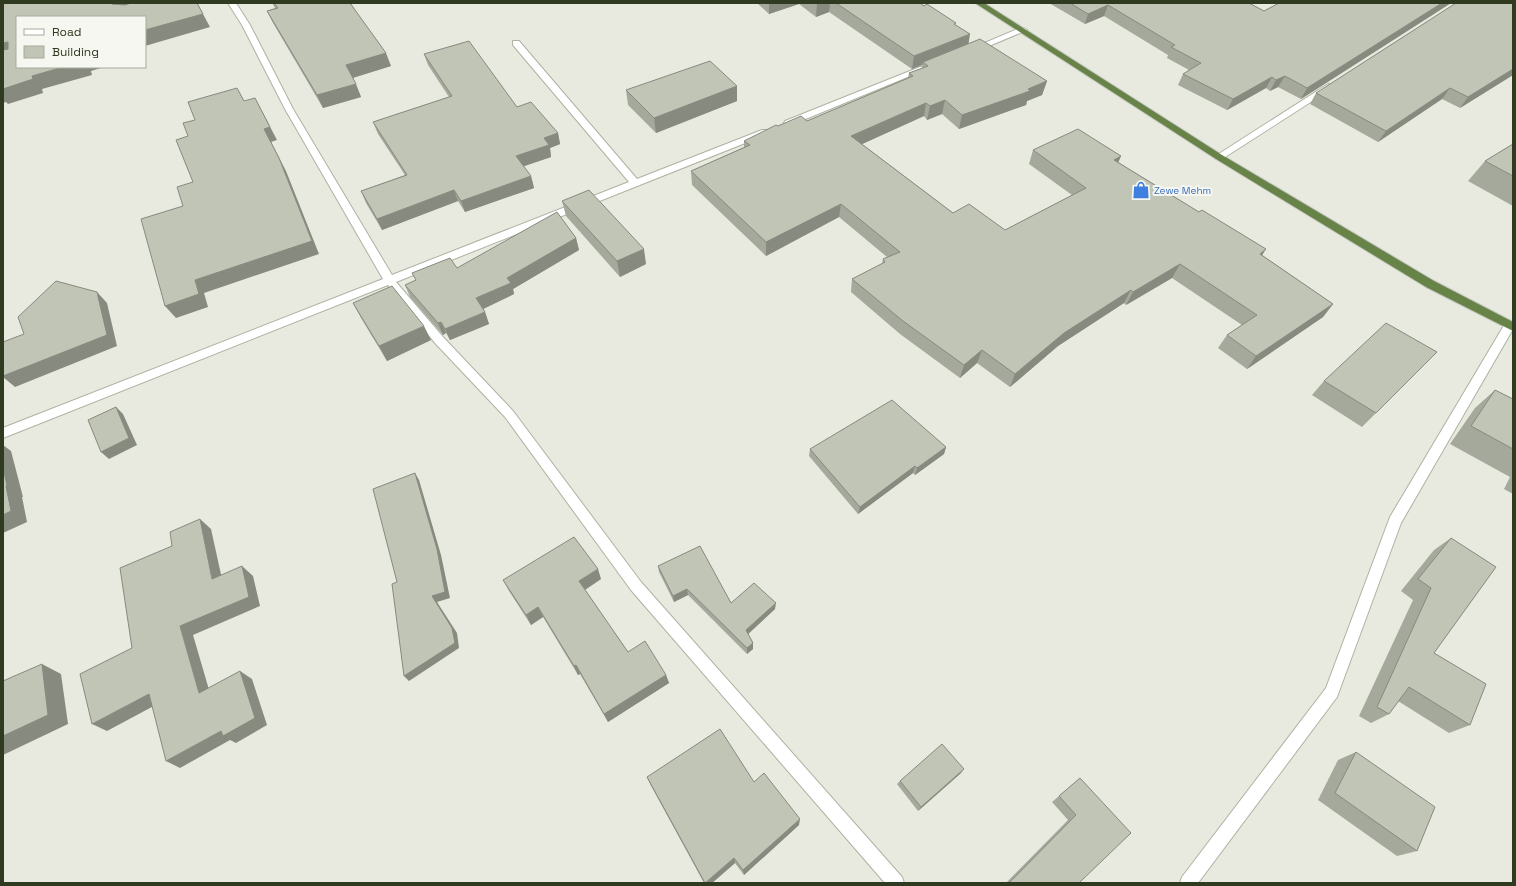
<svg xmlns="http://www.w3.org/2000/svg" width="1516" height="886" font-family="'Space Grotesk',sans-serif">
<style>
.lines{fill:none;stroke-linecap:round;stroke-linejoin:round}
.minor-casing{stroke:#adb2a2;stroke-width:2}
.trunk-casing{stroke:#c5c8c1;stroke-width:2}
.minor{fill:#fff;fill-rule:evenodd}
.trunk{fill:#688348;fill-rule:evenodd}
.wall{fill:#a5a99c}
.shaded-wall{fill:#868a7f}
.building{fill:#c0c5b5;stroke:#868a7f}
.labels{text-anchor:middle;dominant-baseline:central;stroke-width:4;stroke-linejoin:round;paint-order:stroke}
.far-shop-label{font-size:10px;fill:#366cbe;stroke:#f6f7f0;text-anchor:start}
</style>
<rect width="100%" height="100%" fill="#e8eadf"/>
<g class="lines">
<g class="minor-casing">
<g id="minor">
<path d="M228 3H236L250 25 293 109 392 275 629 182 513 45V41H519L637 179 762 130H768L769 132 768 134 396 282 443 337 513 411 641 582 902 877 904 883H885L631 590 505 417 435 343 388 285 3 438V428L383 279 285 109 242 25Z"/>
<path d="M1020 28H1023L1027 30 975 52H972L968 50Z"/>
<path d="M920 67H923L927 69 791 125 788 126 784 123 785 121Z"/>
<path d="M1328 84 1331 85 1332 87 1331 89 1222 159H1216L1214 157Z"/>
<path d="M1510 321 1513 322V329L1401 523 1337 697 1198 883H1180L1182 877 1326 688 1390 517 1506 322Z"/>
</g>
</g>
<g class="trunk-casing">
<path id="trunk" d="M975 3H984L1222 155 1434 281 1513 322V331L1426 287 1216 159Z"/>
</g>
<use href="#minor" class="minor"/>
<use href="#trunk" class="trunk"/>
</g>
<g class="wall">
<path d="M272 3H354L351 4 391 66 353 78 361 97 323 108 273 23 267 11 275 8Z"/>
<path d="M757 3H920L956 25 968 44 1047 81 1042 95 1027 101 1026 105 959 129 942 114 927 120 924 116 862 144 953 213 1005 230 1072 195 1029 164 1033 150 1121 156 1118 162 1199 212 1266 249 1262 255 1333 304 1323 317 1247 369 1218 348 1227 335 1242 325 1172 278 1126 305 1124 303 1058 346 1010 387 977 363 960 378 900 334 851 292 852 279 882 264 883 259 887 257 839 217 766 256 692 185 691 171 744 147V141L778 126 807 121 908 78 909 73 922 68V65L912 69 829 12 816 17 799 4 769 14Z"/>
<path d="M1049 3H1249L1264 11 1279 3H1451L1301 99 1278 87 1270 91 1266 88 1227 110 1178 85 1183 74 1189 70 1167 58 1168 55 1104 16 1085 24Z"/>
<path d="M1513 3V75L1460 108 1442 99 1378 142 1310 104 1316 93Z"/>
<path d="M424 54 517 107 558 133 560 144 550 148 551 157 523 166 531 176 534 188 465 212 458 201 382 230 366 203 361 191 405 175 378 134 373 122 449 97 428 65Z"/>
<path d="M737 86V101L656 133 628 105 626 90Z"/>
<path d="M1513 144V206L1468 181 1485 161Z"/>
<path d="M562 201 646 264 620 277 566 216Z"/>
<path d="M576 238 579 250 513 289 514 294 483 309 485 312 489 324 450 340 446 333 443 335 410 297 405 285 416 280 412 273 457 268Z"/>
<path d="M353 303 431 340 387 361 361 318Z"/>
<path d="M1437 352 1362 427 1312 395 1324 381Z"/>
<path d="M1495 390 1513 399V494L1504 489 1510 477 1450 444 1475 408Z"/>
<path d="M946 447 944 454 915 475 913 473 858 514 809 456 810 449Z"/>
<path d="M1451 538 1434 653 1470 725 1449 733 1398 701 1389 714 1371 723 1359 716 1413 600 1401 591 1434 550Z"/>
<path d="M658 566 731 603 775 609 748 634 753 643V649L747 654 688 595 674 602 659 572Z"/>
<path d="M601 579 585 590 628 652 666 675 669 683 608 722 580 674 578 675 543 617 531 625 509 591 503 580Z"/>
<path d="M1356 752 1417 851 1397 856 1318 800 1338 760Z"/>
<path d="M961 773 918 811 897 784 900 781Z"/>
<path d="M647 777 754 782 799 825 744 875 735 863 712 883H704L650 784Z"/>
<path d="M1080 778 1079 883H1006L1068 820 1052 802Z"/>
</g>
<g class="shaded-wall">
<path d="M115 3H152L121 17 112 4Z"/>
<path d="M197 3 210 27 145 46V30Z"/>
<path d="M769 3H799V4L769 14Z"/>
<path d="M819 3H830L829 12 816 17 817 4Z"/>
<path d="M1442 3H1451L1301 99 1307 88Z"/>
<path d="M1108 5 1104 16 1085 24 1088 14Z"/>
<path d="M970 34 968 47 923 62 922 65 912 69 914 56Z"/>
<path d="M8 42 17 54 3 59V43Z"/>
<path d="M386 53 391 66 352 78 346 65Z"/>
<path d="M63 67H104L91 71 92 75 42 89 43 93 8 104 6 102 3 103V89L32 76Z"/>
<path d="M1513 69V75L1460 108 1468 97Z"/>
<path d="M1285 76 1278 87 1270 91 1276 80Z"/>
<path d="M1272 77 1266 88 1227 110 1233 99Z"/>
<path d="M1047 81 1042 95 1027 101 1026 105 959 129 962 115 1028 89Z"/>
<path d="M356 84 361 97 323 108 317 95Z"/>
<path d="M737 86V101L656 133 654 118Z"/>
<path d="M1450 88 1442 99 1378 142 1386 131Z"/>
<path d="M255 98 277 140 271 142 286 171 319 254 204 293 208 307 176 318 165 306 195 280 264 129Z"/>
<path d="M945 100 942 114 927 120 930 106Z"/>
<path d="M926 103 924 116 849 150 851 136Z"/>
<path d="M558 133 560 144 550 148 551 157 519 168 516 156 544 138Z"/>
<path d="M1121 156 1115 170 1114 160Z"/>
<path d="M531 176 534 188 465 212 461 201Z"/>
<path d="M454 190 458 201 382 230 377 219Z"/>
<path d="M841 204 839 217 766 256V242Z"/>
<path d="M576 238 579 250 513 289 514 294 481 310 476 298 507 278Z"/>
<path d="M644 249 646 264 620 277 617 261Z"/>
<path d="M1266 249 1257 263 1260 254Z"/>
<path d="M1180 264 1172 278 1126 305 1133 292Z"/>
<path d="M1131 290 1124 303 1058 346 1010 387 1015 374 1064 333Z"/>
<path d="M97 292 107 303 117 346 15 387 3 377V376Z"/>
<path d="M1333 304 1323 317 1247 369 1256 356Z"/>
<path d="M485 312 489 324 450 340 445 329Z"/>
<path d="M441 322 446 333 443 335 438 323Z"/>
<path d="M424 326 431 340 387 361 379 346Z"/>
<path d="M982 350 977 363 960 378 964 365Z"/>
<path d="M116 407 123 414 137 445 109 459 101 452Z"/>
<path d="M3 445 11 451 23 497H22L27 522 3 533V515L6 486 3 468Z"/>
<path d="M946 447 944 454 915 475 917 468Z"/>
<path d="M915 466 913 473 858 514 860 507Z"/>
<path d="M415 473 419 480 441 555 450 598 437 602 457 633 459 648 409 681 404 676 432 596Z"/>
<path d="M200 519 211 529 224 588 212 579Z"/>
<path d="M242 566 253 576 260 606 193 635 212 700 199 693 180 626Z"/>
<path d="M598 569 601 579 583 591 579 581Z"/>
<path d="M687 589 688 595 674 602 673 596Z"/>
<path d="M776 603 775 609 746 636V630Z"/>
<path d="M538 607 543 617 531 625 526 615Z"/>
<path d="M753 643V649L747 654V648Z"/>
<path d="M42 664 61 674 68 724 3 755V736Z"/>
<path d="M576 665 580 674 578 675 574 666Z"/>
<path d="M240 671 252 679 267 725 236 743 230 740 180 768 166 761 221 731Z"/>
<path d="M666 675 669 683 608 722 604 714Z"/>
<path d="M149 694 163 701 107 731 92 724Z"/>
<path d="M964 769 961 773 918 811 921 807Z"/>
<path d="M800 819 799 825 744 875 743 870Z"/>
<path d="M734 858 735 863 712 883H706Z"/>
</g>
<g class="building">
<path d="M3 3H115L112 4 125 5 131 3H197L203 14 145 30V17H17V67H63L32 76 33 79 3 89V50L8 49V42L3 43Z"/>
<path d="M274 3H350L386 53 346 65 356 84 317 95 267 11 278 8Z"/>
<path d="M836 3H920L924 6 927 4 956 23 954 24 970 34 914 56Z"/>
<path d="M1070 3H1249L1264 11 1279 3H1442L1307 88 1285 76 1276 80 1272 77 1233 99 1183 74 1201 63 1171 47 1175 45 1108 5 1088 14Z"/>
<path d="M1456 3H1513V69L1468 97 1450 88 1386 131 1316 93Z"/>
<path d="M980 39 1047 81 1028 89 1030 91 962 115 945 100 930 106 926 103 851 136 953 213 969 204 1005 230 1086 188 1033 150 1078 129 1121 156 1114 160 1199 212 1202 210 1266 249 1260 254 1333 304 1256 356 1227 335 1257 315 1180 264 1133 292 1131 290 1064 333 1015 374 982 350 964 365 903 321 852 279 885 262 883 259 900 252 841 204 766 242 691 171 750 145 744 141 776 125 778 126 801 116 807 121 913 76 909 73 928 66 923 62Z"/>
<path d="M469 41 517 107 531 102 558 133 544 138 549 145 516 156 531 176 461 201 454 190 377 219 361 191 407 175 373 122 452 96 424 54Z"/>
<path d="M710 61 737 86 654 118 626 90Z"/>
<path d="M237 88 244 101 255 98 270 127 264 129 279 158 312 241 195 280 199 294 165 306 141 219 183 206 177 187 193 182 176 140 188 136 183 123 195 120 188 102Z"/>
<path d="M1513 144V176L1485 161Z"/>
<path d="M589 190 644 249 617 261 562 201Z"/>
<path d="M557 212 576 238 507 278 511 283 476 298 485 312 445 329 441 322 438 323 405 285 416 280 412 273 450 258 457 268Z"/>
<path d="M56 281 97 292 107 335 3 376V342L24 334 18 317Z"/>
<path d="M392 286 424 326 379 346 353 303Z"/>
<path d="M1386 323 1437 352 1376 413 1324 381Z"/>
<path d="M1495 390 1513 399V449L1471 426Z"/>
<path d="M892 400 946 447 917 468 915 466 860 507 810 449Z"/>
<path d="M116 407 129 438 101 452 88 420Z"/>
<path d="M3 468 7 485 6 486 11 511 3 515Z"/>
<path d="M415 473 437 549 445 592 432 596 452 628 455 643 404 676 392 584 397 582 373 489Z"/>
<path d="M200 519 212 579 242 566 249 597 180 626 199 693 240 671 255 718 223 736 221 731 166 761 149 694 92 724 80 674 132 648 120 568 172 546 170 532Z"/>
<path d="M574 537 598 569 579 581 628 652 645 641 666 675 604 714 576 665 574 666 538 607 526 615 503 580Z"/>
<path d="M1451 538 1496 567 1434 653 1486 684 1470 725 1409 687 1389 714 1377 707 1431 588 1418 579Z"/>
<path d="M700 546 731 603 754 583 776 603 746 630 753 643 747 648 687 589 673 596 658 566Z"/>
<path d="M42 664 48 715 3 736V681Z"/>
<path d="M720 729 754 782 764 773 800 819 743 870 734 858 705 883 647 777Z"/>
<path d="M942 744 964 769 921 807 900 781Z"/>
<path d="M1356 752 1435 807 1417 851 1335 793Z"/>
<path d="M1080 778 1131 833 1079 883H1009L1076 815 1059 796Z"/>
</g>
<defs>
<g id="shop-bare" transform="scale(1.38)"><path d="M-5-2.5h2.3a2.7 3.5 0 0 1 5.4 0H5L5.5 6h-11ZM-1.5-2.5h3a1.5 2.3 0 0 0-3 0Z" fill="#3f7fe0" stroke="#f6f7f0" stroke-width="2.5" paint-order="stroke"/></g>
</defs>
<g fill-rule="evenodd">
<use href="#shop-bare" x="1141" y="190"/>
</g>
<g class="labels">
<g class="far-shop-label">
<text x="1154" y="190">Zewe Mehm</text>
</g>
</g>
<rect width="1516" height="886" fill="none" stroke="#2f3a20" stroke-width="8"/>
<rect x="16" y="16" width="130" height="52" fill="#f6f7f0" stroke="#a6ab9d"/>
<rect x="24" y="29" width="20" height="6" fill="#ffffff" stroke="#a6ab9d"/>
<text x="52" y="36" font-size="12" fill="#2f3a20">Road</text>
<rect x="24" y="46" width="20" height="12" fill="#c0c5b5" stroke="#a6ab9d"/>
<text x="52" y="56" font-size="12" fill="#2f3a20">Building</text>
</svg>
